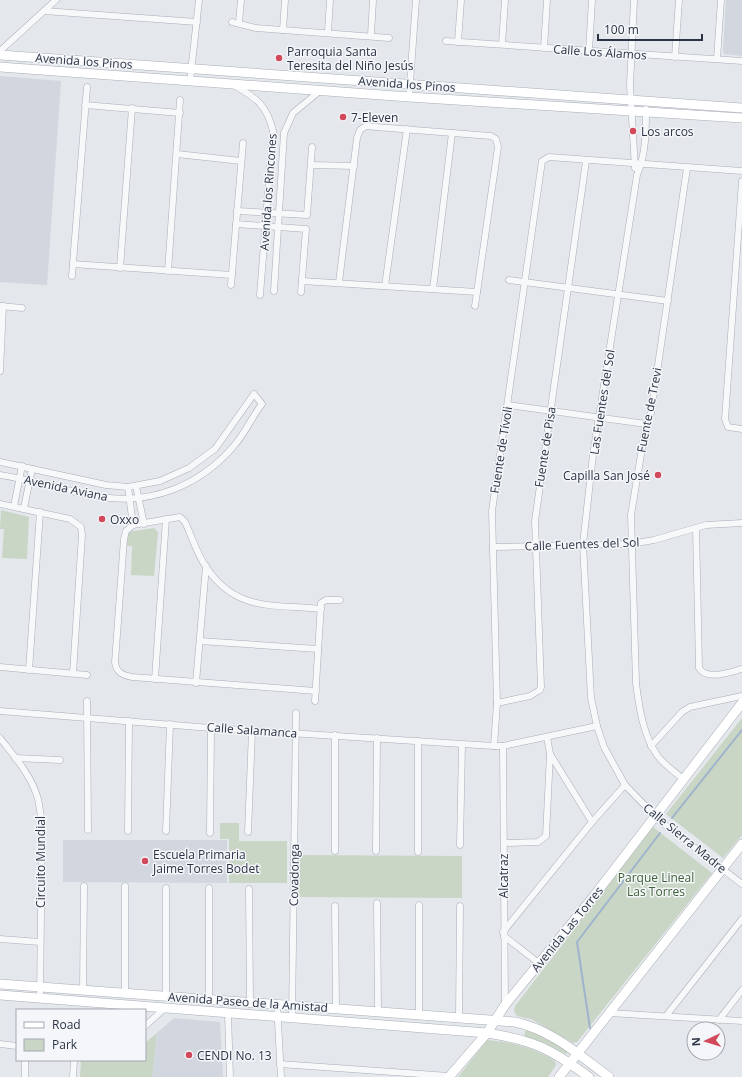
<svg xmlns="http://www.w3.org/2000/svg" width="742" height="1077" font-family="'Open Sans',sans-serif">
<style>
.built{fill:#d2d6de}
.green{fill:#c9d6c5}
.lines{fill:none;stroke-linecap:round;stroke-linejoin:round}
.stream{stroke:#9fb4cc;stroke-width:2}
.street-casing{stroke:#a9aeb7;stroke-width:7}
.secondary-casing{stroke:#a9aeb7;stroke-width:10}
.street{stroke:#f7f8fa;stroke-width:6}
.secondary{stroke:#fff;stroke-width:9}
.poi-dot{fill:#d1495b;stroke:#f4f6f9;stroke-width:1.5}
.labels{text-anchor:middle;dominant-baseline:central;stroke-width:3;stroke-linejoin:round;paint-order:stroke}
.poi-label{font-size:12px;fill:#2b3445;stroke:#f4f6f9;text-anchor:start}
.street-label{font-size:12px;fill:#2b3445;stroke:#f4f6f9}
.park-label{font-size:12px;fill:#3f6138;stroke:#f4f6f9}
</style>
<rect width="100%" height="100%" fill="#e4e7ec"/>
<g class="built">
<path d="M726 0H742V56L724 54 723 52Z"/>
<path d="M0 76 61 81 47 285 0 282Z"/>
<path d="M63 840H227V883L63 882Z"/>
<path d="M174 1018 220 1022 223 1077H152L157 1033Z"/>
</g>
<g class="green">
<path d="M1 510 29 517 27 559 2 558 4 529H0Z"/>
<path d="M154 528 158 532 154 576 131 575 132 546H127L128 532Z"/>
<path d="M742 718V835L723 858 666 814Z"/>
<path d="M220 823H239V841H287V883H229V839H220Z"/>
<path d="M653 827 712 873 577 1042 573 1043 531 1019 517 1016 514 1011 515 1006Z"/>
<path d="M301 855 462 856V898L300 897 298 895V858Z"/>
<path d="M526 1028 569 1051 566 1054 545 1043 524 1037Z"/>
<path d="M157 1033 152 1077H80L81 1060H145V1043Z"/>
<path d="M487 1040C511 1042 535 1048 555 1061L556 1065 548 1077H458Z"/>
</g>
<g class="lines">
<g class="stream">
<path d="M672 818 742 730"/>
<path d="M590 1028 577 942 660 833"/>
</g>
<g class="street-casing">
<g id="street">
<path d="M634 0 630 85 635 168"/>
<path d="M44 11 197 22"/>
<path d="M232 22 256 28 389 38"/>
<path d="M239 23 241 0"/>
<path d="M283 30 285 0"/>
<path d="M328 32 330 0"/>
<path d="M371 35 373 0"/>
<path d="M446 41 742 61"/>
<path d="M458 42 461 0"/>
<path d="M502 44 505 0"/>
<path d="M544 48 547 0"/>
<path d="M0 51 56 0"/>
<path d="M589 51 592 0"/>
<path d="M675 57 679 0"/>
<path d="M717 59 721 0"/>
<path d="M190 81 199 0"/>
<path d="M235 86C257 98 267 106 273 131L260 295"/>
<path d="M409 97 416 0"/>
<path d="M85 105 180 113"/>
<path d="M646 109C646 131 646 154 637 175L593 455 583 544 591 698 597 726 604 747 625 785 660 821 742 884"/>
<path d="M177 154 241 161"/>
<path d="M311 165 354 166"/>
<path d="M742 181 725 419 728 427 742 429"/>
<path d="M237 211 307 215 312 147"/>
<path d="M236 224 306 229 301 292"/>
<path d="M73 264 232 275"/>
<path d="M120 268 132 108"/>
<path d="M168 271 180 100"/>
<path d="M72 276 87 87"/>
<path d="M509 280 668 301"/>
<path d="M302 281 477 292"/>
<path d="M339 282 357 138 360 130 366 126 376 127 491 136 496 139 498 147 475 306"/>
<path d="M231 285 243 143"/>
<path d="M385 286 407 129"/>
<path d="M433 289 452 133"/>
<path d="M274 291 284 133 293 113 321 90"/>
<path d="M0 306 22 308"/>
<path d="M0 371 3 306"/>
<path d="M508 405 646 424"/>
<path d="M0 462 106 485 128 487 160 481 189 468 215 449 254 394 262 404C251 418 245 434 233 447 200 485 152 505 101 497 67 492 34 480 0 475"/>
<path d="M136 486 144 524"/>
<path d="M128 487 133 525"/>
<path d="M0 504 70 519 81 527 82 535 73 673"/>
<path d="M14 506 22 466"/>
<path d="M24 508 32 469"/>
<path d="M696 528 699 668C707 681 730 672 742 669"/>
<path d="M493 547 631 544 654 540 706 525 742 523"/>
<path d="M200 641 318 649"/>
<path d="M0 667 87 675"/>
<path d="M29 670 40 512"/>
<path d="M155 679 166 519"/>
<path d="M196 683 206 566"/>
<path d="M316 691 132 677C122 675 116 672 115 662L124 539 126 531 133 525 180 517 185 522C192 537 197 554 206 567 236 612 273 604 321 609"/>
<path d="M87 701 88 830"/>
<path d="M315 701 321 603 326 600H340"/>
<path d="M497 703 530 696 540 690 541 687 535 521 586 161"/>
<path d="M0 711 211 728 494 746H503L597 726"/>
<path d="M335 735V851"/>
<path d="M547 737 550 754 592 822"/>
<path d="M0 738C14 756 32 776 38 799 40 808 41 817 42 826L40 998"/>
<path d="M494 746 497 703 492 511 542 161 549 157 742 171"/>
<path d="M503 746 505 1005"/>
<path d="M651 746 682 712 690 707 742 696"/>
<path d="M15 758 60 760"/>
<path d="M683 779C674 771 664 765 657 755 643 735 639 707 636 683L631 515 646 424 651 413 687 168"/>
<path d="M128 831 129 721"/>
<path d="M166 831 170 724"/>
<path d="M248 832 252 731"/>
<path d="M210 833 211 728"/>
<path d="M504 843 538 842 546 836 550 754"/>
<path d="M460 845 462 745"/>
<path d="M376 851 377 738"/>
<path d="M418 852V741"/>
<path d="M209 888V999"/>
<path d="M249 889 250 1002"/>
<path d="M377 903 378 1011"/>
<path d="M419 905V1014"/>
<path d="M335 906 336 1008"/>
<path d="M503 932 592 822 625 785"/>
<path d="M504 936 540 964"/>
<path d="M0 939 40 942"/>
<path d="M83 990 84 886"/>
<path d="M125 993V886"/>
<path d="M166 996V888"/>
<path d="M277 1004 281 1077"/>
<path d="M609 1013 742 1021"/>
<path d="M228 1014 230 1077"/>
<path d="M666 1016 742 919"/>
<path d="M459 1017 460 906"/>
<path d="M292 1018 296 713"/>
<path d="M719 1020 742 990"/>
<path d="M145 1026 165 1008"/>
<path d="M0 1044 17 1046"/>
<path d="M280 1064 449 1076"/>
<path d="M25 1077V1060"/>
<path d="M73 1077 74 1060"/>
</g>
</g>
<g class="secondary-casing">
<g id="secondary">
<path d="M0 55 742 108"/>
<path d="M0 67 409 97 742 118"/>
<path d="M0 984 515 1022C552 1030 579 1055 609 1077"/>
<path d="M0 995 487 1033C533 1040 551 1049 589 1077"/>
<path d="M449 1077 487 1033 505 1005 594 896 742 703"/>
<path d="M559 1077 742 844"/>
</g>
</g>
<use href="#street" class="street"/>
<use href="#secondary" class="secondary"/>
</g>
<g class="poi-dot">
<circle cx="279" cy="58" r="4"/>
<circle cx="343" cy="117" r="4"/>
<circle cx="633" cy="131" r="4"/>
<circle cx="658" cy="475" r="4"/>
<circle cx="102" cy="519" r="4"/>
<circle cx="145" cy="861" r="4"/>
<circle cx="189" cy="1055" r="4"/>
</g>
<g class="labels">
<g class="poi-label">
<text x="287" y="51">Parroquia Santa<tspan x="287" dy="14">Teresita del Niño Jesús</tspan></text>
<text x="351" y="117">7-Eleven</text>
<text x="641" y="131">Los arcos</text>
<text x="650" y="475" text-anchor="end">Capilla San José</text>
<text x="110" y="519">Oxxo</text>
<text x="153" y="854">Escuela Primaria<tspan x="153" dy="14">Jaime Torres Bodet</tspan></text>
<text x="197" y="1055">CENDI No. 13</text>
</g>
<g class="street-label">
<text transform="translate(600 52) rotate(4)">Calle Los Álamos</text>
<text transform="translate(84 61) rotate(4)">Avenida los Pinos</text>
<text transform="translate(407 84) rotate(4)">Avenida los Pinos</text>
<text transform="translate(268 192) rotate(-86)">Avenida los Rincones</text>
<text transform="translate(602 402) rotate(-81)">Las Fuentes del Sol</text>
<text transform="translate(649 410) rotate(-79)">Fuente de Trevi</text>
<text transform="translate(545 447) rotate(-81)">Fuente de Pisa</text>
<text transform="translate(501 450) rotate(-81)">Fuente de Tívoli</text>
<text transform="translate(66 488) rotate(12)">Avenida Aviana</text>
<text transform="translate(582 544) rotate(-2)">Calle Fuentes del Sol</text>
<text transform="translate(252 730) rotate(4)">Calle Salamanca</text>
<text transform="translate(685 838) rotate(39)">Calle Sierra Madre</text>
<text transform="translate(40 862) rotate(-90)">Circuito Mundial</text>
<text transform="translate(294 875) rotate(-89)">Covadonga</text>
<text transform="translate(503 876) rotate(-90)">Alcatraz</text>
<text transform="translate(567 929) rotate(-51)">Avenida Las Torres</text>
<text transform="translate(248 1002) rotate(4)">Avenida Paseo de la Amistad</text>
</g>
<g class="park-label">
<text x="656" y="877">Parque Lineal<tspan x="656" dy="14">Las Torres</tspan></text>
</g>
</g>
<rect x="16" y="1009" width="130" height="52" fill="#f4f6f9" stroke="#a4a8b1"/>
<rect x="24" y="1022" width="20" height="6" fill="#ffffff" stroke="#a4a8b1"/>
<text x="52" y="1029" font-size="12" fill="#2b3445">Road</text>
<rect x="24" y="1039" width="20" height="12" fill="#c9d6c5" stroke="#a4a8b1"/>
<text x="52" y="1049" font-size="12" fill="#2b3445">Park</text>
<g transform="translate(706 1041) rotate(266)"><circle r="19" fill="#f4f6f9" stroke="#a4a8b1"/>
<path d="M0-3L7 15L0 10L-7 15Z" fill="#d1495b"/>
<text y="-6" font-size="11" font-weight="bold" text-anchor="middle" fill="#2b3445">N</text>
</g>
<path d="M598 34v6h104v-6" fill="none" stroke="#2b3445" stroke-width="2"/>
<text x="604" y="34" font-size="12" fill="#2b3445" stroke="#f4f6f9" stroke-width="3" paint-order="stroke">100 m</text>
</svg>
